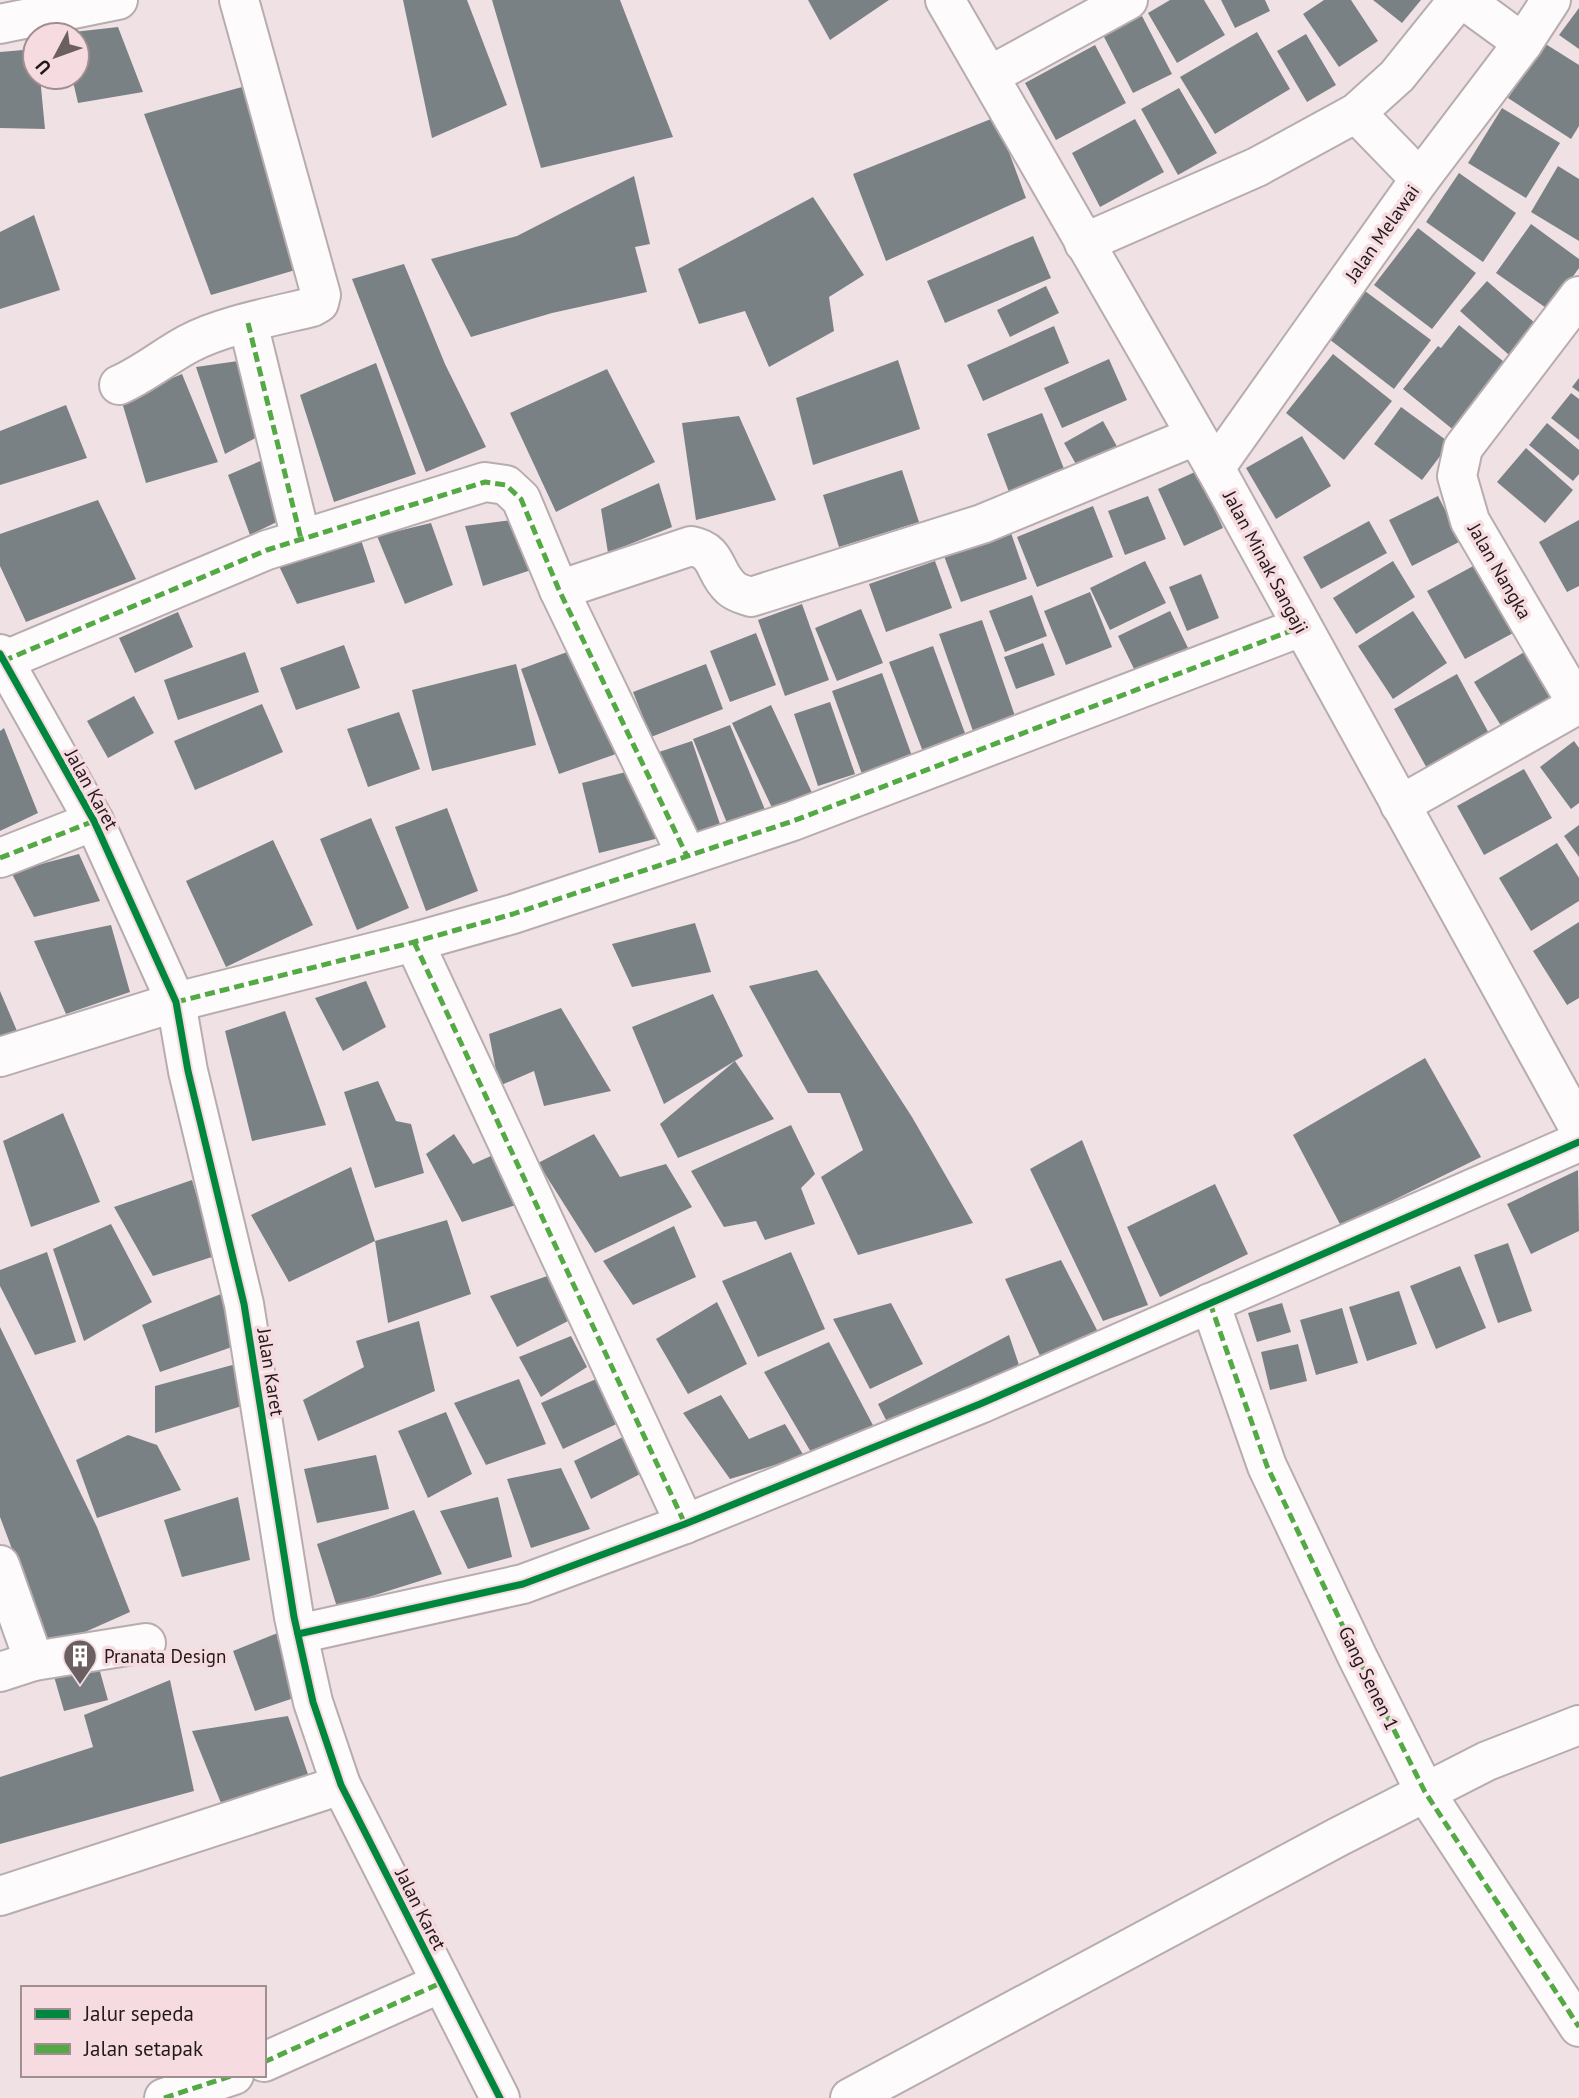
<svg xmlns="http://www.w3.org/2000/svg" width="1579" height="2098" font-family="'PT Sans',sans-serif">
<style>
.building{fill:#7a8184}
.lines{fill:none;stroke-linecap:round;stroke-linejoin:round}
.minor-casing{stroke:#b7acae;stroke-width:42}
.minor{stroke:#fdfbfb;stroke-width:38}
.quiet{stroke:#53a943;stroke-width:5;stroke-dasharray:10 5;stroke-linecap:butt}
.cycleway-casing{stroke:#f6dce1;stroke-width:11}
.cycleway{stroke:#00873e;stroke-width:7}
.labels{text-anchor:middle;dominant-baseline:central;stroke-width:7;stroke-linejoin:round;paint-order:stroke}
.street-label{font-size:19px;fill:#22191b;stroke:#f6dce1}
.poi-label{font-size:19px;fill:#22191b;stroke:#f6dce1;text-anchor:start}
</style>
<rect width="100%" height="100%" fill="#f0e2e4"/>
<g class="building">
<path d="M403 0H467L507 105 432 138Z"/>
<path d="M492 0H620L673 137 541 168Z"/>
<path d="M808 0H889L830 40Z"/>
<path d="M1170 0H1204L1225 35 1177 63 1148 13Z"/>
<path d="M1221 0H1265L1270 11 1235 28Z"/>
<path d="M1324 0H1351L1378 41 1339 67 1303 14Z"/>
<path d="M1373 0H1421L1402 23Z"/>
<path d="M1579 8V49L1559 35Z"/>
<path d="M1142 16 1172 74 1133 93 1103 35Z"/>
<path d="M118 27 143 92 78 103 72 77H77V35L65 33Z"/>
<path d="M1257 32 1290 89 1215 134 1180 77Z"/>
<path d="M1306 34 1336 85 1307 102 1277 51Z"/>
<path d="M1544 43 1579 65V126L1571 139 1508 98Z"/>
<path d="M1095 45 1126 103 1056 140 1025 83Z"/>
<path d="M35 49V77H40L45 129 0 128V52Z"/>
<path d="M242 87 302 268 211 295 144 114Z"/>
<path d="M1179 88 1217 153 1178 175 1141 109Z"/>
<path d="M1502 108 1560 143 1526 198 1468 163Z"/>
<path d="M996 117 1026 198 886 261 853 174Z"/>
<path d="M1135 119 1164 172 1100 207 1072 153Z"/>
<path d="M1558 166 1579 179V241L1531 212Z"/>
<path d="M1459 173 1516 213 1483 262 1426 222Z"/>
<path d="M634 176 650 244 635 247 647 292 552 313 471 337 431 259 517 236Z"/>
<path d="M813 197 864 275 829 297 834 331 769 367 745 311 699 324 678 269Z"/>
<path d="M34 215 60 290 0 309V232Z"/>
<path d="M1531 224 1579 259V268L1549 310 1496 273Z"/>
<path d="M1418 228 1476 273 1432 329 1374 285Z"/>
<path d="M1033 236 1051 278 945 323 927 281Z"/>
<path d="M404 264 445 364 486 447 426 472 352 279Z"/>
<path d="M1487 281 1536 324 1509 355 1460 311Z"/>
<path d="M1046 286 1059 313 1010 337 997 310Z"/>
<path d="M1365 291 1431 340 1394 389 1329 339Z"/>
<path d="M1459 325 1509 366 1456 432 1403 389 1438 346 1441 348Z"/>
<path d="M1054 326 1069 363 983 401 967 365Z"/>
<path d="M1333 354 1392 401 1344 460 1286 413Z"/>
<path d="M1109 359 1127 400 1062 428 1044 388Z"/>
<path d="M245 360 263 434 225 454 196 367Z"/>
<path d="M898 360 920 429 813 465 796 398Z"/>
<path d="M376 363 416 474 334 502 300 395Z"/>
<path d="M607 369 655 462 556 512 510 413Z"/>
<path d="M182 374 218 462 146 483 121 399Z"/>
<path d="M1579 378V392L1572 387Z"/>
<path d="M1571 393 1579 399V440L1551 418Z"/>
<path d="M66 405 87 458 0 485V431Z"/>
<path d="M1401 407 1450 443 1422 480 1374 444Z"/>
<path d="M1042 413 1068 479 1012 500 987 434Z"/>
<path d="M739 416 776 500 696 520 682 423Z"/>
<path d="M1103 421 1120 452 1081 473 1064 443Z"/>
<path d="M1547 423 1579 450V474L1573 481 1529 445Z"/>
<path d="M1302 436 1331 486 1276 519 1246 468Z"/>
<path d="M1526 448 1573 490 1545 523 1497 482Z"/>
<path d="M272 456 283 519 250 535 228 475Z"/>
<path d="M902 470 919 522 839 547 823 495Z"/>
<path d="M1197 471 1223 528 1184 546 1158 489Z"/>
<path d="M659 483 672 527 608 553 601 509Z"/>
<path d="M1148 496 1166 539 1125 555 1108 511Z"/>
<path d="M1438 496 1461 541 1412 566 1389 520Z"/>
<path d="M98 500 136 579 26 622 0 566V534Z"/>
<path d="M1093 506 1113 557 1037 587 1017 537Z"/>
<path d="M512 520 531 570 483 586 465 526Z"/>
<path d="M1579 520V586L1567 592 1539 542Z"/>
<path d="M1369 521 1387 553 1321 589 1303 557Z"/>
<path d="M431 523 453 585 405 604 377 536Z"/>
<path d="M1011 533 1027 579 961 602 944 556Z"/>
<path d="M361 540 375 582 297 604 279 566Z"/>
<path d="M935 561 952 608 886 632 869 584Z"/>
<path d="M1145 561 1166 603 1110 630 1090 588Z"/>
<path d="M1393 561 1415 597 1356 634 1333 598Z"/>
<path d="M1477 564 1515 632 1465 659 1427 591Z"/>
<path d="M1201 574 1219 618 1187 631 1169 587Z"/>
<path d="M1090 592 1112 647 1066 665 1044 611Z"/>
<path d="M1032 595 1047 636 1005 652 989 611Z"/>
<path d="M802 604 829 680 785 696 758 620Z"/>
<path d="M861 609 883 663 837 681 815 628Z"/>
<path d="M1170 611 1189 650 1137 675 1118 636Z"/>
<path d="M1413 611 1447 663 1393 699 1358 646Z"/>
<path d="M178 612 193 647 135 673 119 638Z"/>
<path d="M982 620 1016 719 974 734 939 634Z"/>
<path d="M756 633 776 685 730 702 710 651Z"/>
<path d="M1043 643 1055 675 1016 689 1004 657Z"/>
<path d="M344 645 360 688 296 710 280 668Z"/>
<path d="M933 646 966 736 923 752 889 662Z"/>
<path d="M578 648 616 754 559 774 521 669Z"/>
<path d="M1526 651 1554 698 1503 729 1474 682Z"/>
<path d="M245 652 259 692 178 720 164 680Z"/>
<path d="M516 664 536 745 432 771 412 690Z"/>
<path d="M706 664 723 709 651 737 633 692Z"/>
<path d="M882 673 912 756 862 774 832 691Z"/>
<path d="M1457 674 1492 739 1429 772 1394 709Z"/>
<path d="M134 696 154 733 108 758 87 721Z"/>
<path d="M830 702 855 774 818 786 794 714Z"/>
<path d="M262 704 283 752 195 790 174 741Z"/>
<path d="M771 705 814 797 775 814 732 723Z"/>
<path d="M399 712 420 769 368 787 347 729Z"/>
<path d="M730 725 768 817 731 833 693 739Z"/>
<path d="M4 728 38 813 0 831V731Z"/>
<path d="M692 741 722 830 687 842 656 753Z"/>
<path d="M1574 741 1579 748V803L1571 809 1540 767Z"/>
<path d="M642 768 659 838 599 853 582 783Z"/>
<path d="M1524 769 1552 818 1484 855 1457 806Z"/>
<path d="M447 808 478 891 426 911 395 827Z"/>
<path d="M371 818 409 908 357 930 320 839Z"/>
<path d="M1579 825V857L1564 836Z"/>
<path d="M273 840 313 925 226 967 186 881Z"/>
<path d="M1557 843 1579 878V901L1531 931 1499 878Z"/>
<path d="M79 854 100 901 34 917 11 872Z"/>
<path d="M1579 922V998L1567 1005 1533 951Z"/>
<path d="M695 923 711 972 632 987 612 944Z"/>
<path d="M111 925 130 992 66 1014 34 941Z"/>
<path d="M817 970 912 1117 973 1223 858 1255 821 1177 863 1150 840 1093H808L749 986Z"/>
<path d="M366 981 386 1027 343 1051 315 998Z"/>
<path d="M0 991 17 1031 0 1036Z"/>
<path d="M713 994 743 1056 664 1104 632 1027Z"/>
<path d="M561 1008 611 1091 544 1106 534 1071 499 1086 489 1034Z"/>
<path d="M285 1011 326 1125 252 1141 225 1031Z"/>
<path d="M1425 1058 1481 1157 1341 1226 1293 1135Z"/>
<path d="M735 1061 774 1119 678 1158 660 1124Z"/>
<path d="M378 1081 396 1121 411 1124 424 1173 375 1188 344 1092Z"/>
<path d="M63 1113 100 1202 31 1227 3 1141Z"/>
<path d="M791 1125 815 1174 801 1188 815 1224 765 1240 756 1221 724 1227 691 1171Z"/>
<path d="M454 1134 473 1164 502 1151 516 1205 462 1222 426 1154Z"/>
<path d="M594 1134 620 1177 666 1164 692 1207 595 1253 538 1163Z"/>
<path d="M1082 1140 1148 1305 1103 1321 1030 1169Z"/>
<path d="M351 1167 375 1241 447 1220 471 1294 388 1323 375 1241 289 1282 251 1215Z"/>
<path d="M1578 1170 1579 1231 1531 1254 1507 1204Z"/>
<path d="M192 1180 215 1256 153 1276 114 1207Z"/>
<path d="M1215 1184 1248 1254 1160 1297 1127 1227Z"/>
<path d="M111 1224 152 1302 84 1341 53 1249Z"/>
<path d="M674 1226 696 1277 633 1305 603 1261Z"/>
<path d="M1508 1243 1532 1311 1498 1323 1474 1255Z"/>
<path d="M47 1252 76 1342 35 1355 0 1286V1270Z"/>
<path d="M791 1252 825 1329 758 1357 722 1281Z"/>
<path d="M1061 1260 1099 1334 1041 1358 1005 1279Z"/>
<path d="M1460 1266 1486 1328 1436 1349 1410 1286Z"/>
<path d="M553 1274 574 1318 517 1347 490 1296Z"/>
<path d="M1399 1291 1417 1344 1367 1361 1349 1307Z"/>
<path d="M221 1294 232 1347 160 1372 142 1325Z"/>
<path d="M717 1302 747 1364 688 1394 656 1339Z"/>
<path d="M891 1303 923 1364 870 1389 833 1319Z"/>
<path d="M1282 1303 1291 1332 1257 1342 1248 1313Z"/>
<path d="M1342 1308 1358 1363 1316 1375 1300 1320Z"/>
<path d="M419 1321 435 1391 318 1441 303 1400 364 1367 356 1341Z"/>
<path d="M0 1327 97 1527 130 1612 49 1648 0 1517Z"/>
<path d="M1009 1335 1021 1371 891 1430 878 1404Z"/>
<path d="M571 1336 587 1367 541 1397 519 1357Z"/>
<path d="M829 1342 875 1429 812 1454 764 1372Z"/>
<path d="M1298 1344 1307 1381 1270 1390 1261 1352Z"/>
<path d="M236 1364 245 1405 155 1433V1386Z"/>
<path d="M603 1376 623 1421 563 1449 541 1403Z"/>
<path d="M519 1379 546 1444 486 1465 454 1403Z"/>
<path d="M721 1395 749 1439 785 1424 804 1456 730 1479 683 1413Z"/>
<path d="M446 1412 472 1474 428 1498 398 1431Z"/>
<path d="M637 1430 650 1469 591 1499 574 1461Z"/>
<path d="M128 1435 157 1445 181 1490 97 1518 76 1460Z"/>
<path d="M376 1455 389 1509 317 1523 304 1469Z"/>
<path d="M561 1468 590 1529 531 1548 507 1479Z"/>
<path d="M238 1497 250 1560 182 1577 164 1520Z"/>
<path d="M498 1497 512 1557 468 1569 440 1511Z"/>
<path d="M414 1510 442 1574 337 1607 317 1544Z"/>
<path d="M280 1632 297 1697 255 1711 233 1651Z"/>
<path d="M97 1661 108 1700 64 1711 53 1673Z"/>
<path d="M170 1680 194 1791 0 1844V1777L93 1747 84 1715Z"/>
<path d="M288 1716 311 1783 223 1808 192 1731Z"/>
</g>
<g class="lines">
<g class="minor-casing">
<g id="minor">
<path d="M945 0 1215 468 1579 1128"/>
<path d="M1464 0 1523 43"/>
<path d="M0 24 118 0"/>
<path d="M989 76 1128 0"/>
<path d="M1356 113 1420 179"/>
<path d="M1084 243 1257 167 1356 113 1397 76 1458 0"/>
<path d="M1579 296 1463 448 1457 476 1470 521 1579 707"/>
<path d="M248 323 301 539"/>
<path d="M119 385C144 374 164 357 188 344 221 326 275 316 312 307L319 303 321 295 239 0"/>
<path d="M1215 468 1420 179 1523 43 1551 0"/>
<path d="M559 590 691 546C719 551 713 572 731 588 736 593 745 595 751 597L982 524 1195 436"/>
<path d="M0 654 94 821 176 1002 188 1071 244 1304 294 1617 313 1702 341 1785 500 2098"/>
<path d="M3 661 267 550 485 482 506 485 521 499 559 590 687 856"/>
<path d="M1400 805 1579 704"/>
<path d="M0 858 94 821"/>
<path d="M414 942 685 1524"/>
<path d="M0 1057 176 1002 414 942 513 914 793 821 1301 627"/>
<path d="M1210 1303 1267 1466 1357 1656 1425 1792 1579 2027"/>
<path d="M0 1565 34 1661 0 1672"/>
<path d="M298 1634 523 1584 685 1524 980 1404 1579 1142"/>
<path d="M34 1661 146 1643"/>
<path d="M0 1896 341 1785"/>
<path d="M264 2062 441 1983"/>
<path d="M164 2098 234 2075"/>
<path d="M850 2098 1338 1837 1487 1761 1579 1725"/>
</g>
</g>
<use href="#minor" class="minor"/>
<g class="quiet">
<path d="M248 323 301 539"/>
<path d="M3 661 267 550 485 482 506 485 521 499 559 590 687 856"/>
<path d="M0 858 94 821"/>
<path d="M414 942 685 1524"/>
<path d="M176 1002 414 942 513 914 793 821 1301 627"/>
<path d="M1210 1303 1267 1466 1357 1656 1425 1792 1579 2027"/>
<path d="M264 2062 441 1983"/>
<path d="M164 2098 234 2075"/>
</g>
<g class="cycleway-casing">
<g id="cycleway">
<path d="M0 654 94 821 176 1002 188 1071 244 1304 294 1617 313 1702 341 1785 500 2098"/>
<path d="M298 1634 523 1584 685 1524 980 1404 1579 1142"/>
</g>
</g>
<use href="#cycleway" class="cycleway"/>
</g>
<defs>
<g id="building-pin" transform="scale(1.75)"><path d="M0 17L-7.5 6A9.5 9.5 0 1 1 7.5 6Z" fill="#6a5f61" stroke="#f6dce1"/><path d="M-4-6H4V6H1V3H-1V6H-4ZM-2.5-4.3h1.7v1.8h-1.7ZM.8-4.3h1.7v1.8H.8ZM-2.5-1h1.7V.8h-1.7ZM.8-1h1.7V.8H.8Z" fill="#fff"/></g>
</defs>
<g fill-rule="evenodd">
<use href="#building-pin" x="80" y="1656"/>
</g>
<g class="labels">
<g class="street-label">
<text transform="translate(1382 233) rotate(-55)">Jalan Melawai</text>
<text transform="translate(1266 562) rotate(62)">Jalan Minak Sangaji</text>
<text transform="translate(1500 571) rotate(60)">Jalan Nangka</text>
<text transform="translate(92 789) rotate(61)">Jalan Karet</text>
<text transform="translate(271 1372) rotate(81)">Jalan Karet</text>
<text transform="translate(1369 1678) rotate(64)">Gang Senen 1</text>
<text transform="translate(421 1909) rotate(63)">Jalan Karet</text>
</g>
<g class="poi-label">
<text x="104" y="1656">Pranata Design</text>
</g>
</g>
<rect x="21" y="1986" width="245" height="91" fill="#f6dce1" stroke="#a18e92" stroke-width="2"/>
<rect x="35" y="2009" width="35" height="10" fill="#00873e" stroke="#a18e92" stroke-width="2"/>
<text x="84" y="2021" font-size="21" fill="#22191b">Jalur sepeda</text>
<rect x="35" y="2044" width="35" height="10" fill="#53a943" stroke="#a18e92" stroke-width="2"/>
<text x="84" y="2056" font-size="21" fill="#22191b">Jalan setapak</text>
<g transform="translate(56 56) rotate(229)"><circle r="33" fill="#f6dce1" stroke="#a18e92" stroke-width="2"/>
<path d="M0-5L12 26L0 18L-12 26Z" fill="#6a5f61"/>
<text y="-10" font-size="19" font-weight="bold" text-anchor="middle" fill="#22191b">U</text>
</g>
</svg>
